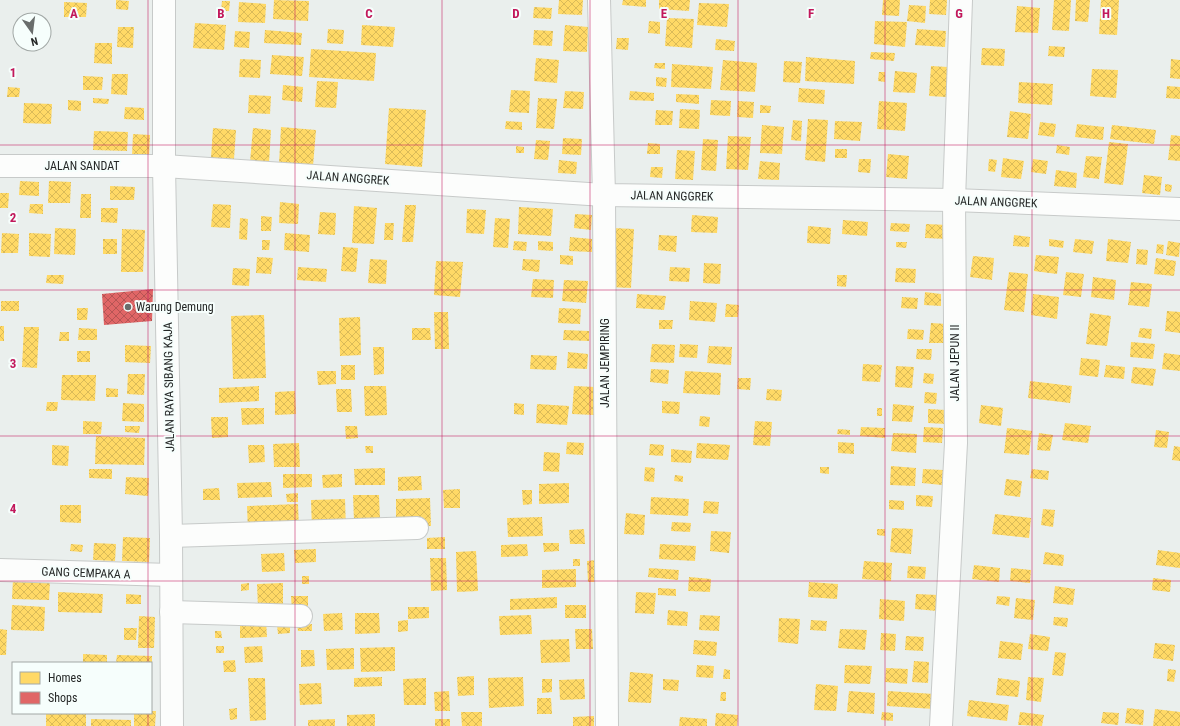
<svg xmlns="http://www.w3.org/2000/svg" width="1180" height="726" font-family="'Roboto Condensed',sans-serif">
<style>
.homes{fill:url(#homes-cross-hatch)}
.shops{fill:url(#shops-cross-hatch)}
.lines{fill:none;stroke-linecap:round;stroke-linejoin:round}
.minor-casing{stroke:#c7cac9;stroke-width:24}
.major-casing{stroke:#c7cac9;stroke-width:24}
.minor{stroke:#fcfdfc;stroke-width:22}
.major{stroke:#fcfdfc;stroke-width:22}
.grid{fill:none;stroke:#c2185b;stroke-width:1;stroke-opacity:0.55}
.poi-dot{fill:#696d6c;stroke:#f6fefc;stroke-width:1.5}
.labels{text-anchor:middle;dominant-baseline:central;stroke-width:4;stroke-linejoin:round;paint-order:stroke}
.street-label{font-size:12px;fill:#242726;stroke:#f6fefc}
.poi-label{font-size:12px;fill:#242726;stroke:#f6fefc;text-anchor:start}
.grid-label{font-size:13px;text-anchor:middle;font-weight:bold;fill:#c2185b;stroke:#f6fefc;stroke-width:4;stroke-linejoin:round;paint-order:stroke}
</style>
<defs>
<pattern id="homes-cross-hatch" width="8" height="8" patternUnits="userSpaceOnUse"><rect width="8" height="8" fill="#ffd966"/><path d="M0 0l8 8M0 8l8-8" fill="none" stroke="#daba58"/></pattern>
<pattern id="shops-cross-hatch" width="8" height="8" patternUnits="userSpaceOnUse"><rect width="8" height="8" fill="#e06666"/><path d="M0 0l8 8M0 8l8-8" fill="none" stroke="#b55454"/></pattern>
</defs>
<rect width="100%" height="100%" fill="#eaefed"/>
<g class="homes">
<path d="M116 0 129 1 128 10 116 9Z"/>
<path d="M274 0 309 1 308 21 273 19Z"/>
<path d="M559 0H583L582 15 558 14Z"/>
<path d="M623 0H646V7L622 5Z"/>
<path d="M659 0H690L689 11 659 9Z"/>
<path d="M883 0H900L899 16 882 15Z"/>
<path d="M930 0H947L946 15 929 14Z"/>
<path d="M1054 0H1071L1069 31 1052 30Z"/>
<path d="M1076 0H1090L1088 22 1075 21Z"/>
<path d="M1101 0H1119L1117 35 1099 34Z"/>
<path d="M222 1H230L229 11H221Z"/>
<path d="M64 2 87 3 86 17H64Z"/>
<path d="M239 2 266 4 265 23 238 22Z"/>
<path d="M699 3 729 4 727 27 697 25Z"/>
<path d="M909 5 926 6 925 23 907 21Z"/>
<path d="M1017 6 1040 8 1038 33 1015 32Z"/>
<path d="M534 7 552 8 551 19 533 18Z"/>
<path d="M667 18 694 19 692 48 665 46Z"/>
<path d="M649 21 660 22V34L648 33Z"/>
<path d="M875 21 907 22 905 47 874 44Z"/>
<path d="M195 23 226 25 224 50 193 48Z"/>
<path d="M362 25 395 27 393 47 361 45Z"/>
<path d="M565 25 588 27 587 52 563 51Z"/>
<path d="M118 27H134L133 48 117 47Z"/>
<path d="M328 29 344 30 343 44 327 43Z"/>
<path d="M917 29 946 31 945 47 915 45Z"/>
<path d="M265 30 302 33 301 45 264 43Z"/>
<path d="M534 30 553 31 552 46 533 45Z"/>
<path d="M235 31 250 32 249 48 234 47Z"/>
<path d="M617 38H629L628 50 616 49Z"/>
<path d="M716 39 735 41 734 51 715 50Z"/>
<path d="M95 43H112V64L94 63Z"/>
<path d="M1049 46 1065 47 1064 57 1048 56Z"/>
<path d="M982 48 1005 49 1004 66 981 65Z"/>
<path d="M311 49 376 53 374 81 309 77Z"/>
<path d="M871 52 895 53 894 61 870 59Z"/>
<path d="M272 55 304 57 302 76 270 74Z"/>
<path d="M806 57 855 61 854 84 805 81Z"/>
<path d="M536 58 559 60 557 83 534 81Z"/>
<path d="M240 59 261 60 260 78 239 77Z"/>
<path d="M1171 59 1180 60V79L1170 78Z"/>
<path d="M723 60 757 63 755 92 720 90Z"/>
<path d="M784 61 802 62 800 83 783 82Z"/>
<path d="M655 63H665V69L654 68Z"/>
<path d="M672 64 713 67 711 89 671 87Z"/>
<path d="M931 66 948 67 946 97 929 96Z"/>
<path d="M1092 69 1118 70 1116 98 1090 96Z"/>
<path d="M895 71 917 73 915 93 893 92Z"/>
<path d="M879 72H885V82L878 81Z"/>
<path d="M112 74H128L127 95 111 94Z"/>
<path d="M83 76 103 77 102 90H83Z"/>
<path d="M656 77 667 78 666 87 656 86Z"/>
<path d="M317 81 338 82 336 108 315 107Z"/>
<path d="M1019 82 1053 84 1052 105 1018 103Z"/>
<path d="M283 85 303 87 302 102 282 100Z"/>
<path d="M1167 86 1180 87V99L1166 98Z"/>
<path d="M8 87 20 88 19 97H7Z"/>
<path d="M799 88 825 90 824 104 798 102Z"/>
<path d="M511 90 530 91 529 113 509 112Z"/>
<path d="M565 91 584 92 583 109 563 108Z"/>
<path d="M630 91 654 93V101L629 100Z"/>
<path d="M676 94 699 95V104L676 102Z"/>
<path d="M249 95 271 96 270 114 248 113Z"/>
<path d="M93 98 109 99 108 104 93 103Z"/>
<path d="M538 98 557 99 554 129 536 128Z"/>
<path d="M68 100 81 101V111L68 110Z"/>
<path d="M711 100 731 101 730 116 710 115Z"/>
<path d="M738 101 754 102 753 118 737 117Z"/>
<path d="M879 101 907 103 905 131 877 129Z"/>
<path d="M24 103 52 104 51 124 23 123Z"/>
<path d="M760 105 771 106 770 113H760Z"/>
<path d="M125 107 144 108V120L124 119Z"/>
<path d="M389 108 426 110 422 167 385 164Z"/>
<path d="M680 109 700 110 699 129 679 128Z"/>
<path d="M656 110 673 111 672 125H655Z"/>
<path d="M1010 111 1031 114 1028 139 1007 137Z"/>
<path d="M808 119 828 120 825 162 805 160Z"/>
<path d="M793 120 802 121 801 141 791 140Z"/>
<path d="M506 121 522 122V130L505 129Z"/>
<path d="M835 121 862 122 860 141 834 139Z"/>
<path d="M1040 122 1056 124 1054 137 1038 135Z"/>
<path d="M1077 124 1104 127 1103 140 1075 137Z"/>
<path d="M762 125 784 127 782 154 760 153Z"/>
<path d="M1112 125 1156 130 1154 144 1110 139Z"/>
<path d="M281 127 316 130 313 166 279 164Z"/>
<path d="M213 128 236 130 234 159 211 158Z"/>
<path d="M253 128 271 130 269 163 250 162Z"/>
<path d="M94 131 128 132 127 151 93 150Z"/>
<path d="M133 134 150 135 149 156H132Z"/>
<path d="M1171 135 1180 136V161L1168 160Z"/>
<path d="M728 136 751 137 748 170 726 169Z"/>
<path d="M563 138 582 139 581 155 562 154Z"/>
<path d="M703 139 718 140 716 171 701 170Z"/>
<path d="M536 140 550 141 548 160 534 159Z"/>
<path d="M1109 142 1128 144 1123 185 1104 183Z"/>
<path d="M648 143 660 144V154H647Z"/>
<path d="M1057 145 1070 147 1069 155 1056 153Z"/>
<path d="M516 146 524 147V153H516Z"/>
<rect x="835" y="149" width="12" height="9"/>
<path d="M677 150 695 151 693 180 675 179Z"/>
<path d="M888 154 909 156 907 179 886 177Z"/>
<path d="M1086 156 1102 157 1099 179 1083 177Z"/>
<path d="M1003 158 1024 161 1021 179 1001 177Z"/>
<path d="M859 159H871L870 173 858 172Z"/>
<path d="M989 159 997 160 995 172 988 171Z"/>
<path d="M1033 159 1048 161 1046 174 1031 172Z"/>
<path d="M559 160 577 162 576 174 558 173Z"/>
<path d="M760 161 780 163 779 180 758 179Z"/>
<path d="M651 167H663L662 178 650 177Z"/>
<path d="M1056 170 1077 173 1076 188 1054 186Z"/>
<path d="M1144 175 1162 177 1160 195 1142 193Z"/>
<path d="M20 181 39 182V196L19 195Z"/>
<path d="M49 181 71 182 70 203H48Z"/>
<path d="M1165 184 1172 185 1171 192 1165 191Z"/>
<path d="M110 186 135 187 134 200H110Z"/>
<path d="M0 193H9L8 208H0Z"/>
<path d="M81 194H91V218H80Z"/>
<path d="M280 202 299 204 298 224 279 223Z"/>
<path d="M30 204H43V214L29 213Z"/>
<path d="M213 204 231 205 230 228 211 227Z"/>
<path d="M405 205H416L413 242H402Z"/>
<path d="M354 206 377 208 374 244 352 243Z"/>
<path d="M519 207 553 209 551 236 518 234Z"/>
<path d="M101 208H118L117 223 101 222Z"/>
<path d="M467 209 486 210 484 234 466 233Z"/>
<path d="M320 212 336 213 335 235 318 234Z"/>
<path d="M575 214 592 215 591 230 574 228Z"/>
<path d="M692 215 718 217 717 233 691 232Z"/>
<path d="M261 216 272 217 271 231H261Z"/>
<path d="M240 218 248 219 247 240 239 239Z"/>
<path d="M495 218 510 219 508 248 493 247Z"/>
<path d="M843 220 868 222 867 236 842 234Z"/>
<path d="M385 223H394L393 240H384Z"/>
<path d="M891 223 910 224 909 232 890 231Z"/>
<path d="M926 224 948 225 947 239 925 238Z"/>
<path d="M808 226 831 228 830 244 807 243Z"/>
<path d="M55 228 76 229 75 255 54 254Z"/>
<path d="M613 228 634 229 631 288 609 287Z"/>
<path d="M122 229 145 230 143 272H121Z"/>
<path d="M2 233 19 234 18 253H1Z"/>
<path d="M29 233 51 234 50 257 29 256Z"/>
<path d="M285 233 310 235 309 252 284 250Z"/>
<path d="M659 235 677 236 676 252 658 250Z"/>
<path d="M1014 235 1030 237 1029 247 1013 246Z"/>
<path d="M570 237 592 239V252L569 251Z"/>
<rect x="103" y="239" width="14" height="15"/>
<path d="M1049 239 1064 241 1063 248 1049 246Z"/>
<path d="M1075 239 1094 241 1092 254 1073 252Z"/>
<path d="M1108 239 1131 242 1128 263 1106 261Z"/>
<path d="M262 240H270L269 250H262Z"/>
<path d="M514 241 527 242 526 251 513 250Z"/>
<path d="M538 241 553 242V251L538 250Z"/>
<path d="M1168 241 1180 243 1179 257 1166 255Z"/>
<path d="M896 242H907L906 248 896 247Z"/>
<path d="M1157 244 1164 245 1163 254 1156 253Z"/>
<path d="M343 247 358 248 356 272 341 271Z"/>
<path d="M1137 249 1148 250 1147 265 1136 264Z"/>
<path d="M560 255 573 256V265L560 264Z"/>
<path d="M1036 255 1059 257 1057 274 1034 271Z"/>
<path d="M973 256 994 258 992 280 970 277Z"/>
<path d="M257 257 273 258 271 274 256 273Z"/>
<path d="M1156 258 1176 261 1174 276 1154 274Z"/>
<path d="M370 259 387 260 386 284 368 283Z"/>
<path d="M523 259 540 260 539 272 522 270Z"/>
<path d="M436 261 463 262 460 297 434 295Z"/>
<path d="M704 263 721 264 720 284 703 283Z"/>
<path d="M298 267 327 269 326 282 297 280Z"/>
<path d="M670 267 690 268 689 282 669 281Z"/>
<path d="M233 268 250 269 249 286 232 285Z"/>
<path d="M896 268 916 269 915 283 895 282Z"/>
<path d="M1009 272 1028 274 1024 312 1004 310Z"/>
<path d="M1066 272 1084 274 1081 297 1063 295Z"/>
<path d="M47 275H64L63 284 46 283Z"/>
<path d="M837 275H847L846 287 837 286Z"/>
<path d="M1093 277 1116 280 1114 300 1091 297Z"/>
<path d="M533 279 554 280 553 298 531 297Z"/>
<path d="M564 280 588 281 586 303 562 301Z"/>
<path d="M1131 282 1152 284 1149 307 1128 305Z"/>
<path d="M925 292 941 294V306L924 305Z"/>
<path d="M637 294 666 296 664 310 636 308Z"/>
<path d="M1033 294 1059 297 1057 319 1031 315Z"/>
<path d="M902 297 918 298 917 309 901 308Z"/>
<rect x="1" y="301" width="18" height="10"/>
<path d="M690 301 717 303 715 322 689 320Z"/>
<path d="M726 304 739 305 738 317H725Z"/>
<path d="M77 308H88L87 320H77Z"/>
<path d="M559 308 581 309 580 324 558 323Z"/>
<path d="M1167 311 1180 312V333L1165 331Z"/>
<path d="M434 312H448L449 349H435Z"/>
<path d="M1090 313 1111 316 1107 346 1086 344Z"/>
<path d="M264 315 266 378 233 379 231 316Z"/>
<path d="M360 317 361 355 340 356 339 318Z"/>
<path d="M659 320H673L672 329H659Z"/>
<path d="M931 323 947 324 946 343H929Z"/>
<rect x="0" y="326" width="4" height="15"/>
<path d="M24 327H39L37 368 22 367Z"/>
<path d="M79 328 97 329V340H78Z"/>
<path d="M412 328H430L431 340H412Z"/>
<path d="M1140 328 1152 329 1151 339 1138 337Z"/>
<path d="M908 329 924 330 923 340 907 339Z"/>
<path d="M564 330 589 331V341L563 340Z"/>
<path d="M60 332H69V341H59Z"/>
<path d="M1131 342 1155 344 1153 359 1130 357Z"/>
<path d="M652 344 675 345 674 363 650 362Z"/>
<path d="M680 344 698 345 697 358 679 357Z"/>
<path d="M125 345 151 346 150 363 125 362Z"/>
<path d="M709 346 732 347 731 365 707 363Z"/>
<path d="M373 347H384V374L374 375Z"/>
<path d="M917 349H932L931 360 916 359Z"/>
<rect x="77" y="351" width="13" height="11"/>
<path d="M568 352 588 354 587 369 567 368Z"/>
<path d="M1164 353 1180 355V371L1162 369Z"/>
<path d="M531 355 557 356 556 370 530 369Z"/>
<path d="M1081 358 1100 360 1098 377 1079 375Z"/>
<path d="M863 364 882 365 880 382 862 381Z"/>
<rect x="341" y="365" width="14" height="15"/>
<path d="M1106 365 1125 367 1124 379 1104 377Z"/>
<path d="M896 366 914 367 912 388 895 387Z"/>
<path d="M1133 367 1156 369 1153 386 1131 383Z"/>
<path d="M651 369 669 370 668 384 650 382Z"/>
<path d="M317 371H336V384L318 385Z"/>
<path d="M685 371 721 373 720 395 683 393Z"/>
<path d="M924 373 934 374 933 384 923 383Z"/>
<path d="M128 374H145L144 395 127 394Z"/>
<path d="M62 375H96L95 401 61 400Z"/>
<path d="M738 378H751L750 390 737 389Z"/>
<path d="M1030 381 1072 386 1070 403 1028 398Z"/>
<path d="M259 386V401L219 403V388Z"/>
<path d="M364 386H386L387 415 365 416Z"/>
<path d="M574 386 596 387 594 415 572 414Z"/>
<path d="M106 388 118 389V397H106Z"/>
<path d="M336 389H351L352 412H337Z"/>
<path d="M767 389 782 390 781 401 766 400Z"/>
<path d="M295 391 296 414 275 415V392Z"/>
<path d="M925 392 937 393 936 404 924 403Z"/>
<path d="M662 401 680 402 679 414 662 413Z"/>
<path d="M47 402H58L57 411H46Z"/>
<path d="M123 403 144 404V422L122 421Z"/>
<path d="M514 403 524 404V415L514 414Z"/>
<path d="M537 404 569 406 567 425 536 423Z"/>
<path d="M893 404 914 406 912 422 892 421Z"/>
<path d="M981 405 1003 408 1001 426 979 423Z"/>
<path d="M241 408H264V424L242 425Z"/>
<rect x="877" y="408" width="5" height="8"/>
<path d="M928 409 946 410V424L928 423Z"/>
<path d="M700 416 710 417 709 427 699 426Z"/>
<path d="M211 417H228V437L212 438Z"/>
<path d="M83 421 102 422 101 434H83Z"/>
<path d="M755 421 772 422 770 446 753 445Z"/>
<path d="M1065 423 1091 426 1088 443 1062 440Z"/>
<path d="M125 426H140L139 433 125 432Z"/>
<path d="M345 426H357L358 438 346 439Z"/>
<path d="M861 427 885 428V438L860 436Z"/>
<path d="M924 427 943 428 942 443 923 442Z"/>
<path d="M1007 428 1032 431 1029 455 1004 453Z"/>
<path d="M838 429 850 430V435L837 434Z"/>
<path d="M1156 430 1169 432 1167 448 1154 447Z"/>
<path d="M893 433 917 434 916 453 891 451Z"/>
<path d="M1039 433 1053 435 1050 451 1037 450Z"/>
<path d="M96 436 145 438 144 465 95 464Z"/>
<path d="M567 442 584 443 583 455 566 454Z"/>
<path d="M838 442 854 443V454L838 453Z"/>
<path d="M299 443 300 467H274L273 444Z"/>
<path d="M697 443 730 445 728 460 696 458Z"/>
<path d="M650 444 664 445 663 456 649 455Z"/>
<path d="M52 445 69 446 68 466 52 465Z"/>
<path d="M248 445H264L265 462 249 463Z"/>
<path d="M365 446H373V453H366Z"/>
<path d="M1174 446 1180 447V461L1172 460Z"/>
<path d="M671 449 692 451 691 463 671 462Z"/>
<path d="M544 452 560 453 559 472 543 471Z"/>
<path d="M891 466 916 468 915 486 890 485Z"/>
<path d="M645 467 655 468 654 482 644 481Z"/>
<path d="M820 467H829V474L820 473Z"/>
<path d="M385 468V485H355L354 469Z"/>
<path d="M89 469H112V479L89 478Z"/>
<path d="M923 469 943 470 942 485 922 483Z"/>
<path d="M1032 469 1049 471 1048 480 1030 478Z"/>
<path d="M283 474H312V487L283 488Z"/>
<path d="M342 474V487L323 488 322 475Z"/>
<path d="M675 475 683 476V482L674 481Z"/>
<path d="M421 476 422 490 398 491V477Z"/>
<path d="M126 477 149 478 148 496 125 494Z"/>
<path d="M1006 479 1022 481 1020 497 1004 495Z"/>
<path d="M271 482 272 497 238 498 237 483Z"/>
<path d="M569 483V503L539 504V484Z"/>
<path d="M219 488 220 500H203V489Z"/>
<path d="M460 489V508H444L443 490Z"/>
<path d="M522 490H532V504L523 505Z"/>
<path d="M298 493V502H287L286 494Z"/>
<path d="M353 495H379L380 521H354Z"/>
<path d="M916 495 933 496 932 507 916 506Z"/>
<path d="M651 497 689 499 688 516 650 514Z"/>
<path d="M430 498 431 526 396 527V499Z"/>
<path d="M345 499 346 529 312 530 311 500Z"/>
<path d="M889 500 904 501V510L889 509Z"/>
<path d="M704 501 719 502 718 514 703 513Z"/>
<path d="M298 504 299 529 248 531 247 506Z"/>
<path d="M60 505H81V523L60 522Z"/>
<path d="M1043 509 1055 510 1053 527 1041 525Z"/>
<path d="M626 513 645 515 644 535 624 534Z"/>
<path d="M995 514 1031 518 1029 538 992 534Z"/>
<path d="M542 517 543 536 508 537 507 518Z"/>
<path d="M672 522 691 523 690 532 671 531Z"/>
<path d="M892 528 913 529 911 554 890 552Z"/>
<path d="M584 529 585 544H570L569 530Z"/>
<path d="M877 529H885V536L877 535Z"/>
<path d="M711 531 731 532 729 553 710 551Z"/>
<path d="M123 537 150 538 149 562 122 561Z"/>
<path d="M445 537V549H427V538Z"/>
<path d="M94 543 116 544 115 561 93 560Z"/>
<path d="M543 543H559V551L544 552Z"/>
<path d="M71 544 83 545 82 552 70 551Z"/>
<path d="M527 544 528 556 501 557V545Z"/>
<path d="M660 544 696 546 695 561 659 559Z"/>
<path d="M316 549V562L295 563 294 550Z"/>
<path d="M1158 550 1180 553V568L1156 565Z"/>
<path d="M476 551 478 591 457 592 456 552Z"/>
<path d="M1045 552 1064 555 1063 566 1043 564Z"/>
<path d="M284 553 285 571 262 572 261 554Z"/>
<path d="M430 558H446L447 590 431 591Z"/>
<rect x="573" y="559" width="7" height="7"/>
<path d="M597 560V582H588L587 561Z"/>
<path d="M864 561 892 563 891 581 862 579Z"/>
<path d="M974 565 1000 568 999 582 972 579Z"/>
<path d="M908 566 926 567 925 579 907 578Z"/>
<path d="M649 568 679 570 678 580 648 577Z"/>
<path d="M1011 568 1031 570 1030 583 1010 581Z"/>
<path d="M576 569V587L542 588V570Z"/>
<rect x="302" y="576" width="7" height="8"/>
<path d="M689 577 711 579 710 592 688 591Z"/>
<path d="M1153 578 1171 580 1170 592 1152 590Z"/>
<path d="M13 579 50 581 49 600 12 599Z"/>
<path d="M809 582 838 584 837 599 808 597Z"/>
<path d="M249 583V590L241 591V584Z"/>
<path d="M283 583V607L258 608 257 584Z"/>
<path d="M1055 586 1075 589 1073 605 1053 603Z"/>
<path d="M658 588 676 589V596L658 595Z"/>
<path d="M58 592 103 594 102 613 58 612Z"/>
<path d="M636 592 656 593 654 614 635 613Z"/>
<path d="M126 594 141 595V604H126Z"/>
<path d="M916 594 938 595 937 611 915 609Z"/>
<path d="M291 596H308V610L292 611Z"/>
<path d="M997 596 1010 597 1009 606 996 604Z"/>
<path d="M557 597V608L510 610V599Z"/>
<path d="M1016 598 1035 600 1033 620 1014 618Z"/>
<path d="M880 599 905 601 904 621 879 619Z"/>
<path d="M12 605 45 607 44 631 11 630Z"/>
<rect x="565" y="605" width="21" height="13"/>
<path d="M408 607H429V618L408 619Z"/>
<path d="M668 610 688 612 687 626 667 625Z"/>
<path d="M342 613 343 630 324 631 323 614Z"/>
<path d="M355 613H379L380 633 355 634Z"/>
<path d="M531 615 532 634 500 635 499 616Z"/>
<path d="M700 615 720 616 719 631 699 630Z"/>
<path d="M139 616 155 617 154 648H138Z"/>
<path d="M1054 617 1068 618 1067 627 1053 625Z"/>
<path d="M779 618 800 619 798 644 778 642Z"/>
<path d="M240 620H266L267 637 240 638Z"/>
<path d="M408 620V631L398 632V621Z"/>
<path d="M811 620 827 621 826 631 810 630Z"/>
<path d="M290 624V633L278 634 277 625Z"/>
<path d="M312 624V631H298L297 625Z"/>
<path d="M124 628H137L136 640H124Z"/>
<path d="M0 629 7 630 6 655H0Z"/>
<path d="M575 629H592L593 649H576Z"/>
<path d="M840 629 867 630 865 650 838 648Z"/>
<path d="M215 631H221L222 638H215Z"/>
<path d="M881 633 896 634 895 651 880 650Z"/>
<path d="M1030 634 1050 637 1048 651 1028 649Z"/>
<path d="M906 636 924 637 923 651 905 650Z"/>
<path d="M569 639 570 662 541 663 540 640Z"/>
<path d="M694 640 717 642 716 656 693 654Z"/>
<path d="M1000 641 1023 644 1021 660 998 658Z"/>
<path d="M1155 643 1175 645 1173 661 1153 658Z"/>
<rect x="216" y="646" width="8" height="7"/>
<path d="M262 646 263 662 245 663 244 647Z"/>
<path d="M395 647V671L361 672 360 648Z"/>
<path d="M354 648V669L327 670 326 649Z"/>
<path d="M301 650H314L315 666 301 667Z"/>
<path d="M1055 652 1066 653 1063 676 1052 675Z"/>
<path d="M83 654 107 655V663H83Z"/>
<path d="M117 655 152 656V663H116Z"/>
<path d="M235 660 236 672H224L223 661Z"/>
<path d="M914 661 929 662 928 683 912 682Z"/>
<path d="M697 665 714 666 713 678 696 677Z"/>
<path d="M845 665 872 666 870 684 844 683Z"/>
<path d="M886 668 908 669 907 684 885 682Z"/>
<path d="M724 669 730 670V679H723Z"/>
<path d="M1168 669 1176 670 1174 682 1167 681Z"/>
<path d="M630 672 653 674 651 703 628 702Z"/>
<path d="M474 676V695L458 696 457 677Z"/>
<path d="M382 677V686L354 687V678Z"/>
<path d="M523 677 524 706 489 708 488 678Z"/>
<path d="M1028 677 1044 678 1041 702 1026 700Z"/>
<path d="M248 678H265L266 720 250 721Z"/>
<path d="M426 678V705H404L403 679Z"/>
<path d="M998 678 1020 681 1018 697 996 695Z"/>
<path d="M542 679H552V692L542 693Z"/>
<path d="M584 679 585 699 560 700 559 680Z"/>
<path d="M663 679 679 680 678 691 663 690Z"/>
<path d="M321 683 322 704 300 705 299 684Z"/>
<path d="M816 684 838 686 836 711 814 710Z"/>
<path d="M449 691 450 711H435L434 692Z"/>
<path d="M849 691 875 693 874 714 847 712Z"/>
<path d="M888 691 934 694V709L887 706Z"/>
<path d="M721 692H726V701H720Z"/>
<path d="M537 698H551L552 714H537Z"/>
<path d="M969 700 1009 705 1007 721 967 716Z"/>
<path d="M237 708V719L230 720 229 709Z"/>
<path d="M1127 708 1144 710 1143 725 1125 723Z"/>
<path d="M1155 709 1180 712V726H1153Z"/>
<path d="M151 711H156L155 726H134V713H151Z"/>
<path d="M461 712H482V726H462Z"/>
<path d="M882 712 893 713V721L881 720Z"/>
<path d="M1020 712 1044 715 1042 726 1018 725Z"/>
<path d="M1103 712 1119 713 1118 725 1101 723Z"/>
<rect x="46" y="713" width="40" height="13"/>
<path d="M716 713 738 715 737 726H715Z"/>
<path d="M375 714V726H347V715Z"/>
<path d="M594 716V726H573V717Z"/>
<path d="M680 717 707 719V726H679Z"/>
<path d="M91 719 131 720V726H91Z"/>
<path d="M335 719V726H308V720Z"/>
<rect x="435" y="719" width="15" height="7"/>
</g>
<path class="shops" d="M153 289 152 321 104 325 102 294Z"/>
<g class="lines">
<g class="minor-casing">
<g id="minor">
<path d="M599 0 604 195 607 726"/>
<path d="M0 166H164L604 195 954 200 1180 209"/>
<path d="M171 536 417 528"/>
<path d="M0 570 171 575"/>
<path d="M171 612 301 616"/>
<path d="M941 726 956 443 954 200 961 0"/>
</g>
</g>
<g class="major-casing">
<path id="major" d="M164 0V166L171 536 172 726"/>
</g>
<use href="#minor" class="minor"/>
<use href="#major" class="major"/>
</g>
<path class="grid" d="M148 0V663M295 0V726M442 0V726M590 0V726M738 0V726M885 0V726M1032 0V726M0 145H1180M0 290H1180M0 436H1180M0 581H1180M148 713V726"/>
<circle class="poi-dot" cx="128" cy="307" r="4"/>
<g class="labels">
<g class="street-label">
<text x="82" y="166">JALAN SANDAT</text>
<text transform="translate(348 178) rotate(4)">JALAN ANGGREK</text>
<text transform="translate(672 196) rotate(1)">JALAN ANGGREK</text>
<text transform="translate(996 202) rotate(2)">JALAN ANGGREK</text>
<text transform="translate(605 363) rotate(-90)">JALAN JEMPIRING</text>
<text transform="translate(955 363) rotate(-90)">JALAN JEPUN II</text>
<text transform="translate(169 387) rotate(-91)">JALAN RAYA SIBANG KAJA</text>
<text transform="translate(86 573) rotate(2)">GANG CEMPAKA A</text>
</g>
<g class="poi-label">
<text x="136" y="307">Warung Demung</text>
</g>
</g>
<g class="grid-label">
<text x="74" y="18">A</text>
<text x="221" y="18">B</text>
<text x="369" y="18">C</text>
<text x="516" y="18">D</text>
<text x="664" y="18">E</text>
<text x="811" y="18">F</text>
<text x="959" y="18">G</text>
<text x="1106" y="18">H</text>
<text x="13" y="77">1</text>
<text x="13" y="222">2</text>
<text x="13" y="368">3</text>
<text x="13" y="513">4</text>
</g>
<rect x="12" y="662" width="140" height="52" fill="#f6fefc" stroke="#a2a8a6"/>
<rect x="20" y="672" width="20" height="12" fill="#ffd966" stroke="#a2a8a6"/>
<text x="48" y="682" font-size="12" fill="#242726">Homes</text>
<rect x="20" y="692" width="20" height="12" fill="#e06666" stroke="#a2a8a6"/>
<text x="48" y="702" font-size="12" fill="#242726">Shops</text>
<g transform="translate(32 32) rotate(166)"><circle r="19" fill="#f6fefc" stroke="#a2a8a6"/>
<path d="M0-3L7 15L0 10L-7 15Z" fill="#696d6c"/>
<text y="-6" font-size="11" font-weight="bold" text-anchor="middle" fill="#242726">N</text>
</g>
</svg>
